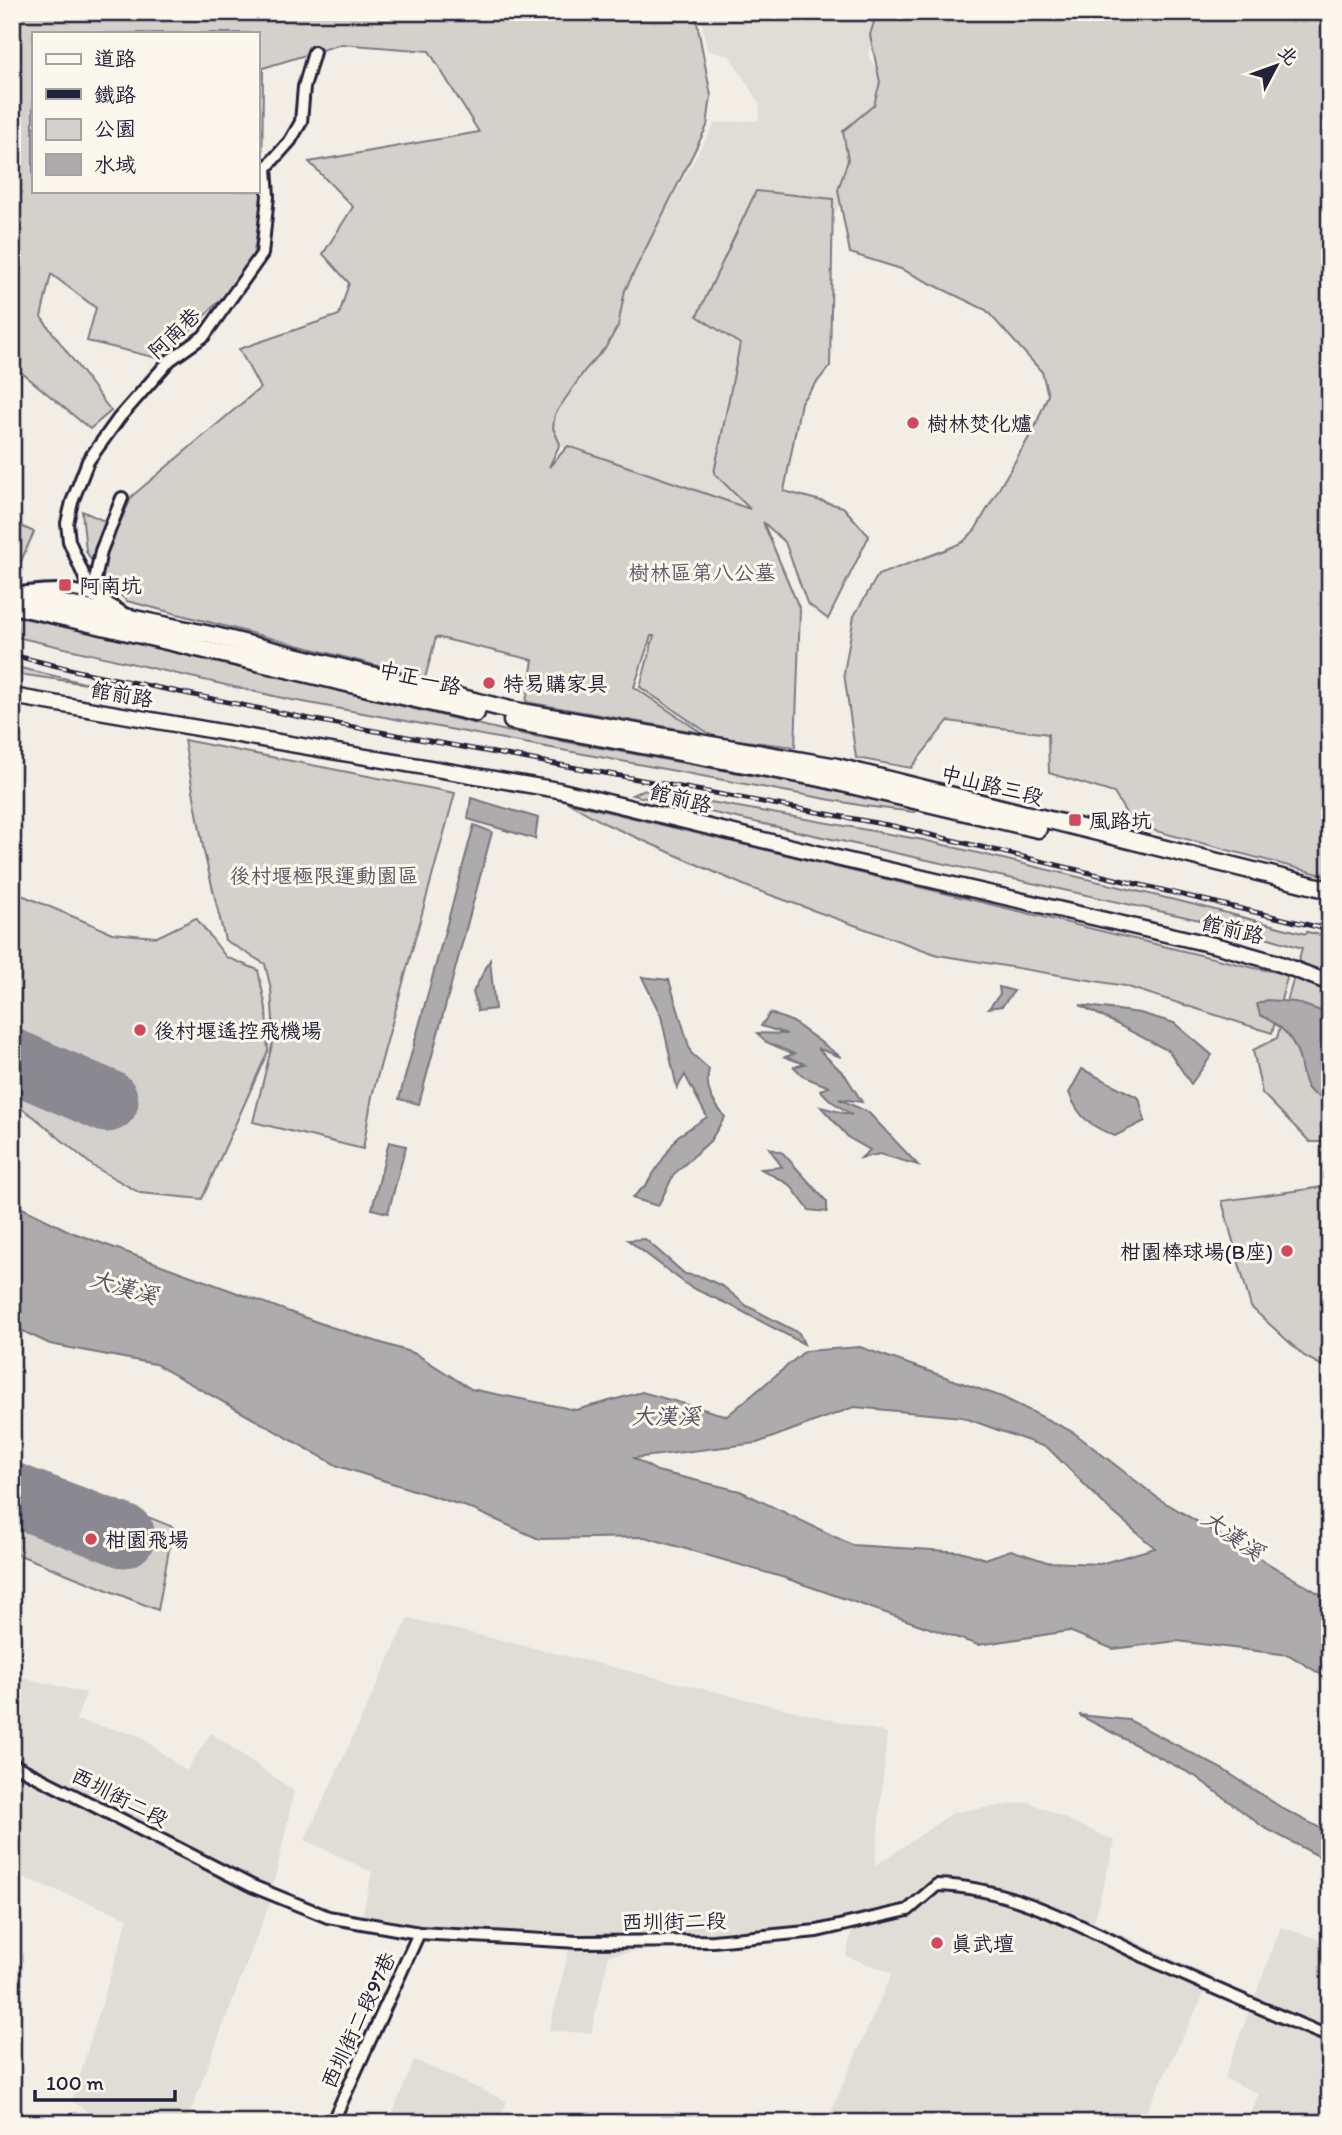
<svg xmlns="http://www.w3.org/2000/svg" width="1342" height="2135" font-family="Itim,'LXGW WenKai TC',sans-serif">
<style>
.built{fill:#e0dcd6}
.green{fill:#d4d1cc;stroke:#7b7a84;stroke-width:2;fill-rule:evenodd}
.water{fill:#aeabad;stroke:#76747f;stroke-width:2;fill-rule:evenodd}
.lines{fill:none;stroke-linecap:round;stroke-linejoin:round}
.runway{stroke:#8a8890;stroke-width:63}
.minor-casing{stroke:#22223b;stroke-width:16}
.tertiary-casing{stroke:#22223b;stroke-width:19}
.secondary-casing{stroke:#22223b;stroke-width:21}
.minor{stroke:#fbf7ec;stroke-width:10}
.tertiary{stroke:#fbf7ec;stroke-width:14}
.secondary{stroke:#fbf7ec;stroke-width:16}
.rail-casing{stroke:#22223b;stroke-width:5}
.rail{stroke:#fbf7ec;stroke-width:2.5;stroke-dasharray:8;stroke-linecap:butt}
.poi-dot{fill:#d1495b;stroke:#fbf7ec;stroke-width:2.5}
.labels{text-anchor:middle;dominant-baseline:central;stroke-width:6;stroke-linejoin:round;paint-order:stroke}
.street-label{font-size:21px;fill:#22223b;stroke:#fbf7ec}
.poi-label{font-size:21px;fill:#22223b;stroke:#fbf7ec;text-anchor:start}
.park-label{font-size:21px;fill:#575766;stroke:#fbf7ec}
.water-label{font-size:23px;font-style:italic;fill:#535263;stroke:#fbf7ec}
</style>
<rect width="100%" height="100%" fill="#f2eee5"/>
<filter id="ink" filterUnits="userSpaceOnUse"><feTurbulence type="fractalNoise" baseFrequency=".0143" numOctaves="2"/><feDisplacementMap in="SourceGraphic" scale="14" xChannelSelector="R" yChannelSelector="G"/><feConvolveMatrix kernelMatrix="1 2 1 2 8 2 1 2 1" color-interpolation-filters="sRGB"/></filter>
<g filter="url(#ink)">
<g class="built">
<path d="M700 12H882L868 55 889 91 770 360 752 493 734 510 572 456 553 437 557 402 715 123 759 120 760 105 730 56 707 50Z"/>
<path d="M408 1618 887 1733 875 1866 954 1812 1029 1802 1115 1841 1094 1922 1212 1977 1141 2123H826L892 1973 846 1956 854 1922 609 1955 591 2033 549 2031 569 1949 360 1927 372 1872 305 1840Z"/>
<path d="M12 1675 86 1693 76 1720 138 1735 186 1771 211 1733 294 1791 270 1902 186 2123H104L72 2101 128 1918 12 1873Z"/>
<path d="M1281 1927 1330 1943V2123H1245L1259 2094 1224 2078Z"/>
<path d="M414 2060 507 2101 498 2123H389Z"/>
</g>
<g class="green">
<path d="M12 12H695L711 96 707 126 625 290 618 326 606 347 585 370 555 414 553 428 560 444 549 467 568 446 750 509 714 473 740 344 697 316 756 191 833 199 830 366 801 402 784 491 843 507 869 536 828 619 807 603 785 542 763 522 800 610 795 747 714 737 640 687 654 636H651L634 687 702 733 526 702 533 660 436 637 425 678 127 601 100 576 86 551 82 511 118 527 132 496 260 388 239 349 339 315 349 283 323 254 353 207 309 162 479 132 429 51 341 44 263 68 262 203 253 257 224 296 161 359 87 341 96 308 51 274 41 317 111 411 90 429 21 372 12 412ZM33 33H257V191H33Z"/>
<path d="M877 12H1330V877L1133 825 1114 793 1049 773 1048 734 948 721 911 768 856 758 844 673 854 616 878 575 945 550 963 542 975 530 1035 427 1048 395 1042 372 986 310 901 269 850 253 838 190 848 160 843 131 874 105 880 82 870 35Z"/>
<path d="M12 522 34 532 18 568 12 566Z"/>
<path d="M12 616 92 632 506 731 861 795 916 808 917 810 914 812 864 806 287 699 12 636Z"/>
<path d="M12 666 93 685 12 673Z"/>
<path d="M184 740 455 793 372 1096 363 1149 253 1122 274 1037 271 989 265 964 225 940 204 852Z"/>
<path d="M643 790 923 840 1204 907 1306 934 1307 932 1330 937V1142H1310L1262 1093 1253 1050 1277 1038 1302 948 1236 928 632 795Z"/>
<path d="M567 802 1254 968 1288 974 1272 1033 1125 986 938 955 748 887 606 824Z"/>
<path d="M12 891 112 933 157 937 196 918 226 957 258 970 266 1008 268 1051 202 1199 140 1193 93 1166 34 1117 12 1102Z"/>
<path d="M1330 1186V1370L1304 1356 1251 1307 1222 1201Z"/>
<path d="M12 1462 173 1527 158 1610 12 1552Z"/>
</g>
<g class="water">
<path d="M471 798 538 818 535 839 468 819Z"/>
<path d="M474 825 492 832 419 1104 399 1099Z"/>
<path d="M490 960 495 1009 478 1011 473 992Z"/>
<path d="M642 977 669 980 691 1053 709 1069C704 1090 713 1102 725 1117L710 1141 674 1174 658 1206 632 1198 646 1185 678 1136 707 1117 685 1075 677 1088 661 1016Z"/>
<path d="M999 987 1014 991 1002 1006 989 1008 1000 994Z"/>
<path d="M1267 1000 1295 1002 1330 1014V1098C1297 1097 1306 1071 1296 1049 1288 1031 1276 1023 1260 1015L1257 1004Z"/>
<path d="M1080 1005 1140 1013 1174 1023 1212 1055 1191 1084 1169 1051Z"/>
<path d="M770 1013 793 1022 841 1057 817 1048 845 1075 862 1102 839 1099 868 1112 918 1165 880 1154 861 1158 870 1150 849 1138 821 1107 852 1115 831 1101 820 1090 829 1087 804 1077 794 1067 805 1064 785 1057 794 1054 766 1042 757 1033 787 1034 761 1026Z"/>
<path d="M1082 1069 1139 1098 1145 1121 1115 1136C1090 1126 1079 1118 1069 1093Z"/>
<path d="M389 1142 406 1146 388 1213 372 1209Z"/>
<path d="M769 1148 783 1153 827 1202V1212L809 1210 790 1185 761 1169 782 1167Z"/>
<path d="M12 1203 71 1232 328 1326 416 1354 471 1389 576 1410 642 1392 727 1416 805 1351 860 1347 1002 1397 1073 1432 1159 1499 1330 1600V1680L1289 1655 1177 1641 1113 1649 1069 1631 978 1645 785 1578 645 1537 539 1539 467 1507 338 1466 155 1364 50 1344 12 1326ZM854 1407 962 1417 1048 1448 1108 1508 1155 1548 1100 1564 1047 1562 1011 1550 985 1559 964 1552 852 1545 740 1491 657 1471 634 1458 757 1443Z"/>
<path d="M645 1239 685 1274 703 1277 724 1287 747 1306 799 1333 804 1344 732 1306 690 1287 628 1240Z"/>
<path d="M1079 1715 1129 1720 1224 1770 1285 1810 1330 1833V1862L1263 1827 1195 1776Z"/>
</g>
<g class="lines">
<g class="runway">
<path d="M12 1060 107 1101"/>
<path d="M12 1494 124 1536"/>
</g>
<g class="minor-casing">
<g id="minor">
<path d="M27 592C72 587 89 589 126 615"/>
<path d="M92 595 69 541 67 523 72 502 88 461 119 418 170 360 204 336 262 254 268 196 266 168 290 141 301 122 304 87 314 52"/>
<path d="M92 595 101 551 122 498"/>
<path d="M12 1764 252 1886 328 1917 419 1933 578 1942 713 1941 817 1931 908 1910 937 1885C1015 1887 1089 1931 1158 1963 1215 1989 1272 2013 1330 2037"/>
<path d="M332 2123 419 1933"/>
</g>
</g>
<g class="tertiary-casing">
<path id="tertiary" d="M12 696 558 790 845 860 1222 947 1275 962 1330 983"/>
</g>
<g class="secondary-casing">
<g id="secondary">
<path d="M12 593 215 636 510 710 837 767 1330 890"/>
<path d="M12 605 476 713"/>
<path d="M512 721 821 778 1038 829"/>
</g>
</g>
<use href="#minor" class="minor"/>
<use href="#tertiary" class="tertiary"/>
<use href="#secondary" class="secondary"/>
<g class="rail-casing">
<path id="rail" d="M12 655 82 672 310 719 893 826 1330 930"/>
</g>
<use href="#rail" class="rail"/>
</g>
</g>
<g class="poi-dot">
<circle cx="913" cy="423" r="7"/>
<rect x="58" y="578" width="14" height="14" rx="3.5"/>
<circle cx="489" cy="683" r="7"/>
<rect x="1068" y="813" width="14" height="14" rx="3.5"/>
<circle cx="140" cy="1030" r="7"/>
<circle cx="1287" cy="1251" r="7"/>
<circle cx="91" cy="1539" r="7"/>
<circle cx="937" cy="1943" r="7"/>
</g>
<g class="labels">
<g class="street-label">
<text transform="translate(174 333) rotate(-44)">阿南巷</text>
<text transform="translate(420 678) rotate(13)">中正一路</text>
<text transform="translate(122 694) rotate(10)">館前路</text>
<text transform="translate(992 785) rotate(14)">中山路三段</text>
<text transform="translate(681 798) rotate(14)">館前路</text>
<text transform="translate(1233 929) rotate(14)">館前路</text>
<text transform="translate(120 1797) rotate(27)">西圳街二段</text>
<text transform="translate(674 1921) rotate(-1)">西圳街二段</text>
<text transform="translate(358 2020) rotate(-65)">西圳街二段97巷</text>
</g>
<g class="poi-label">
<text x="927" y="423">樹林焚化爐</text>
<text x="79" y="585">阿南坑</text>
<text x="503" y="683">特易購家具</text>
<text x="1089" y="820">風路坑</text>
<text x="154" y="1030">後村堰遙控飛機場</text>
<text x="1273" y="1251" text-anchor="end">柑園棒球場(B座)</text>
<text x="105" y="1539">柑園飛場</text>
<text x="951" y="1943">真武壇</text>
</g>
<g class="park-label">
<text x="702" y="572">樹林區第八公墓</text>
<text x="324" y="875">後村堰極限運動園區</text>
</g>
<g class="water-label">
<text transform="translate(124 1287) rotate(16)">大漢溪</text>
<text x="666" y="1416">大漢溪</text>
<text transform="translate(1233 1535) rotate(35)">大漢溪</text>
</g>
</g>
<rect width="1342" height="2135" fill="none" stroke="#fbf7ec" stroke-width="42"/>
<rect x="21" y="21" width="1300" height="2093" fill="none" stroke="#22223b" stroke-width="2.5" filter="url(#ink)"/>
<rect x="32" y="32" width="228" height="161" fill="#fbf7ec" stroke="#a4a2a5" stroke-width="2"/>
<rect x="46" y="54" width="35" height="10" fill="#fbf7ec" stroke="#a4a2a5" stroke-width="2"/>
<text x="94" y="66" font-size="21" fill="#22223b">道路</text>
<rect x="46" y="89" width="35" height="10" fill="#22223b" stroke="#a4a2a5" stroke-width="2"/>
<text x="94" y="102" font-size="21" fill="#22223b">鐵路</text>
<rect x="46" y="119" width="35" height="21" fill="#d4d1cc" stroke="#a4a2a5" stroke-width="2"/>
<text x="94" y="136" font-size="21" fill="#22223b">公園</text>
<rect x="46" y="154" width="35" height="21" fill="#aeabad" stroke="#a4a2a5" stroke-width="2"/>
<text x="94" y="172" font-size="21" fill="#22223b">水域</text>
<g transform="translate(1276 66) rotate(49)" stroke="#fbf7ec" stroke-width="5" paint-order="stroke">
<path d="M0-5L12 26L0 18L-12 26Z" fill="#22223b"/>
<text y="-10" font-size="19" font-weight="bold" text-anchor="middle" fill="#22223b">北</text>
</g>
<path d="M35 2090v10h140v-10" fill="none" stroke="#22223b" stroke-width="3.5"/>
<text x="46" y="2090" font-size="21" fill="#22223b" stroke="#fbf7ec" stroke-width="5" paint-order="stroke">100 m</text>
</svg>
